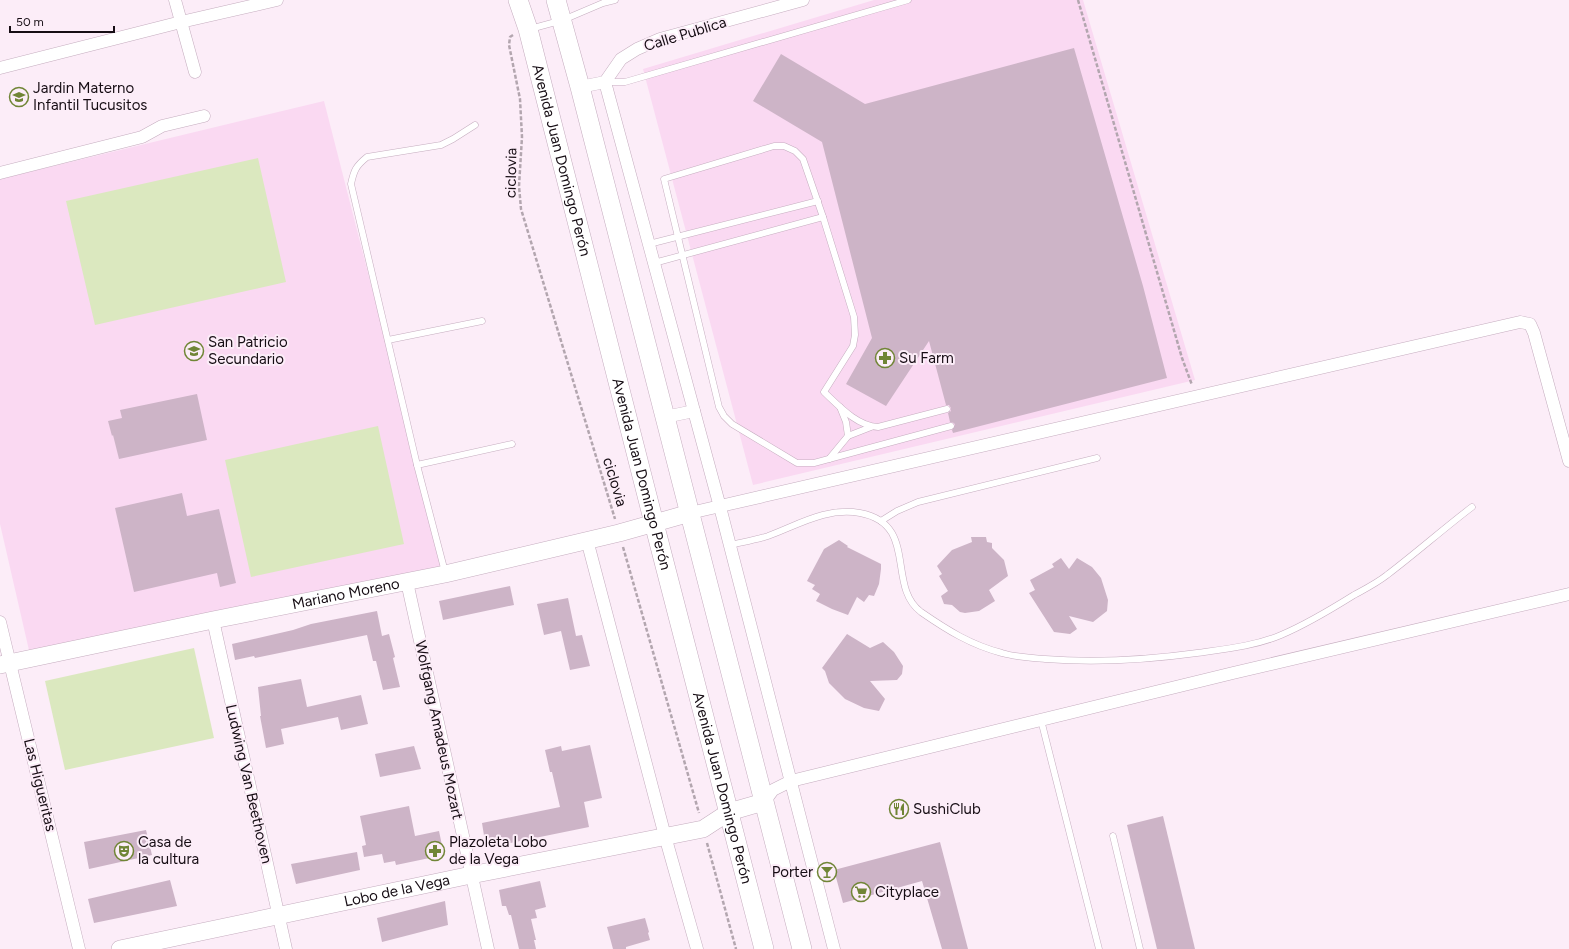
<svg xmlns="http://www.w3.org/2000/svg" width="1569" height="949" font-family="Figtree,sans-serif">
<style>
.built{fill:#fad9f2}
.green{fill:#dbe8bf}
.building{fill:#cdb4c7}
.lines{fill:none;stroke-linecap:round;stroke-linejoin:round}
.lane-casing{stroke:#c5adbf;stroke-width:7}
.street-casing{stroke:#c5adbf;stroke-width:13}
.secondary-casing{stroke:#c5adbf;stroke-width:18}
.primary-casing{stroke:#c5adbf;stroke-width:20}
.path{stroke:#b3a6af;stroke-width:2.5;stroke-dasharray:4 2;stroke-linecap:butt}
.lane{stroke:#fff;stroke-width:6}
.street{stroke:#fff;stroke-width:12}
.secondary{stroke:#fff;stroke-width:17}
.primary{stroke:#fff;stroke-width:19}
.labels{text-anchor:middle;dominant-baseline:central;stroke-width:4;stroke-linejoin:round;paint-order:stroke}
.street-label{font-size:15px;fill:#160d14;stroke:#fcedf8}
.poi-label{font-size:15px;fill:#160d14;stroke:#fcedf8;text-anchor:start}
</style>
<rect width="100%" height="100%" fill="#fcedf8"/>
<g class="built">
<path d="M874 0H1083L1195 380 753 485 643 69Z"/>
<path d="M324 101 445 574 31 659 0 524V179Z"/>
</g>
<g class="green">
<path d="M258 158 286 282 95 325 66 201Z"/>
<path d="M378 426 404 544 251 577 225 460Z"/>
<path d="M194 648 214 738 65 770 45 681Z"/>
</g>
<g class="building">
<path d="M1074 48 1143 286 1167 378 953 433 952 430 955 425 954 423 950 422 948 413 951 411V408L949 405H946L929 341 886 406 846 384 872 338 822 142 753 101 781 54 865 104Z"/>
<path d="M197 394 207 440 119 459 113 435 112 436 108 421 122 418 120 410Z"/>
<path d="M182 493 187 516 219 509 236 583 220 587 217 573 134 592 115 508Z"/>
<path d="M971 537H986L987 542 992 543V548L1004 560 1008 576 989 590 995 601 979 611 965 613 960 612 952 605 944 604 941 596 948 591 939 576 942 574 937 566 952 550 972 542Z"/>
<path d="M839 540 848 546 847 547 881 564V569L879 584 874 596 869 595 864 602 857 597 848 615 832 609 816 601 820 594 812 589 815 585 807 581 824 549Z"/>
<path d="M1061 558 1069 569 1077 558 1092 567 1101 578 1108 600 1107 611 1093 622 1069 616 1077 629 1070 634 1054 632 1029 593 1035 590 1030 580 1054 567 1052 564Z"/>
<path d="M510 586 514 605 443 620 439 601Z"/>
<path d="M568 598 576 636 582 635 590 666 570 670 561 631 544 635 537 604Z"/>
<path d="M377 611 382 636 389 634 395 657 393 658 400 687 383 690 376 661H373L367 635 255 658 254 656 235 660 232 644 293 630 311 624Z"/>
<path d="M847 634 870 648 883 642 894 652 903 666 902 674 897 680 870 681 885 699 879 711 864 708 845 699 829 683 825 671 822 668Z"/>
<path d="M301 679 307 707 361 695 368 724 341 730 338 717 281 729 284 744 266 748 260 716H261L258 687Z"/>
<path d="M590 745 602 798 584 802 589 827 486 848 482 823 560 807 552 772H550L545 750 561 746 562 751Z"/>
<path d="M414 746 421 769 380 777 375 754Z"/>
<path d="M409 806 415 836 439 831 444 855 396 865 395 861 384 863 382 854 364 857 362 846 366 845 360 816Z"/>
<path d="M1163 816 1195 949H1157L1127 825Z"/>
<path d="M146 830 152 855 89 869 84 842Z"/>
<path d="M940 842 968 949H942L922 881 843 903 834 870Z"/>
<path d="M357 852 360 870 296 884 291 864Z"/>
<path d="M170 880 177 906 94 923 88 899Z"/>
<path d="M540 881 546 907 535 910 537 918 531 919 536 940H534L536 949H519L511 915H509L506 906H502L499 890Z"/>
<path d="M445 901 448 925 382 942 377 918Z"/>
<path d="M645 918 649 932 648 933 650 940 626 947V949H613L607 927Z"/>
</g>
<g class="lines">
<g class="lane-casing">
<g id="lane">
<path d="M530 29 563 20 603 3 615 0"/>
<path d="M605 82H625L908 0"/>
<path d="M649 244 818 201"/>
<path d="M654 263 823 217"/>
<path d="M388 340 482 321"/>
<path d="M840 407 846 422 848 436"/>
<path d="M947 409 878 427C857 426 839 406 824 392L853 346 855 335 854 317 823 217 803 159 795 151 784 146H774L664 179 719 407 724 416 732 424 797 463H814L951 426"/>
<path d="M829 459 848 436 871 427"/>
<path d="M417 465 512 444"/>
<path d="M881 521 897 511 918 502 1097 458"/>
<path d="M730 545C743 542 756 540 768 536 798 525 826 507 860 513 919 524 886 586 921 612 947 630 971 645 1002 653 1015 657 1031 658 1045 659 1096 663 1146 660 1197 653 1225 649 1255 646 1281 635 1307 624 1330 610 1354 595 1365 589 1377 583 1387 575 1416 553 1443 529 1472 507"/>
<path d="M445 572 417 465 351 184C354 170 356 166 367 157L441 145 453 139 475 125"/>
<path d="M1041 720 1099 949"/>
<path d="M1113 836 1140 949"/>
</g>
</g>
<g class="street-casing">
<g id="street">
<path d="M175 0 195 72"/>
<path d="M0 68 181 22 277 0"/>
<path d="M605 82 720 507 834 949"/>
<path d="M580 87 605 82 621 59 637 49 660 39 803 0"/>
<path d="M0 173 142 137 162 126 204 116"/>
<path d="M665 417 694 411"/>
<path d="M690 513 1520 322 1530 324 1534 333 1569 461"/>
<path d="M587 540 665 836 697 949"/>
<path d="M407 582 488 949"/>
<path d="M213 620 286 949"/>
<path d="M0 622 79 949"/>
<path d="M764 802 773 790 791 781 1233 673 1569 594"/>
</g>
</g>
<g class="secondary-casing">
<g id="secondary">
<path id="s1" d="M0 665 213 620 445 574 619 533 690 513"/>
<path id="s2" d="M120 949 471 875 703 829 729 812 764 802"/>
</g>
</g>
<g class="primary-casing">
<g id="primary">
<path id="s3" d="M518 0 528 29 654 523 764 949"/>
<path d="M556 0 580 87 802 949"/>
</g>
</g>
<g class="path">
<path d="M1078 0 1182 358 1192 385"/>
<path d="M513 35 510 37 509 45 520 99 522 137 519 186 521 209 615 519"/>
<path d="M623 547 699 813"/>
<path d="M707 843 736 949"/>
</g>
<use href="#lane" class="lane"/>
<use href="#street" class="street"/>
<use href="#secondary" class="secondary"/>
<use href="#primary" class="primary"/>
</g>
<defs>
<g id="school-ring" transform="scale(1)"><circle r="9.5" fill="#fcedf8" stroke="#708536" stroke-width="1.5"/><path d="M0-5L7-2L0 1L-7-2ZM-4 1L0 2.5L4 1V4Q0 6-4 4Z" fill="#708536"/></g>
<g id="pharmacy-ring" transform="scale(1)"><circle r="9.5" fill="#fcedf8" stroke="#708536" stroke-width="1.5"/><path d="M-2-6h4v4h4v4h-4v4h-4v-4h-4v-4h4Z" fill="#708536"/></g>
<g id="restaurant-ring" transform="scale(1)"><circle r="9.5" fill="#fcedf8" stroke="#708536" stroke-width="1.5"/><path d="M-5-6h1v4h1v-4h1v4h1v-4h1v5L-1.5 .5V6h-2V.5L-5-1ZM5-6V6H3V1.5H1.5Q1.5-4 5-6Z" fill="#708536"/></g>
<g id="theatre-ring" transform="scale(1)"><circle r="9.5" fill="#fcedf8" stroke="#708536" stroke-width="1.5"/><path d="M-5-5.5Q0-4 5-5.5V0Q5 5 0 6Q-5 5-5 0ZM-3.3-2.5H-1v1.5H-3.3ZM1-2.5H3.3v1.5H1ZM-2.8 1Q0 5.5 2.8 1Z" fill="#708536"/></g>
<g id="bar-ring" transform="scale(1)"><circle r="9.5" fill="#fcedf8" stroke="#708536" stroke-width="1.5"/><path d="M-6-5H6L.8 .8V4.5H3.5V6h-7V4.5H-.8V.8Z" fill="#708536"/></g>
<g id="supermarket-ring" transform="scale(1)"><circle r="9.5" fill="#fcedf8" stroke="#708536" stroke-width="1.5"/><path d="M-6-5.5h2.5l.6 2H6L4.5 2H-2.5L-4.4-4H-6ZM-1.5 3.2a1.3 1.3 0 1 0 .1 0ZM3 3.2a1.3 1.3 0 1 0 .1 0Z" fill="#708536"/></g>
</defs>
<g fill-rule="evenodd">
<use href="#school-ring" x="19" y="97"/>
<use href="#school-ring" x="194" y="351"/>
<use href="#pharmacy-ring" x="885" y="358"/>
<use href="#restaurant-ring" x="899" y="809"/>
<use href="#theatre-ring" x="124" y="851"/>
<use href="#pharmacy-ring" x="435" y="851"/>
<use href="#bar-ring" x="827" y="872"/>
<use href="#supermarket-ring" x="861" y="892"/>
</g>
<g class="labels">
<g class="street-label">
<text transform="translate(685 34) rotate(-17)">Calle Publica</text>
<text stroke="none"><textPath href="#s3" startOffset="166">Avenida Juan Domingo Perón</textPath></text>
<text transform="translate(511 173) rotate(-89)">ciclovia</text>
<text stroke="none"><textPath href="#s3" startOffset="490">Avenida Juan Domingo Perón</textPath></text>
<text transform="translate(615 482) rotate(73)">ciclovia</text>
<text stroke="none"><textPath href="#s1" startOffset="353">Mariano Moreno</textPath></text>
<text transform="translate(439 730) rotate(78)">Wolfgang Amadeus Mozart</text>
<text transform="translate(249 784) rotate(77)">Ludwing Van Beethoven</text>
<text transform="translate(40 785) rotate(76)">Las Higueritas</text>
<text stroke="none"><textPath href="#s3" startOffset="814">Avenida Juan Domingo Perón</textPath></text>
<text stroke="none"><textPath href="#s2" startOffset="283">Lobo de la Vega</textPath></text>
</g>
<g class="poi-label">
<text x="33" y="88">Jardin Materno<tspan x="33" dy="17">Infantil Tucusitos</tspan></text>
<text x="208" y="342">San Patricio<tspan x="208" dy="17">Secundario</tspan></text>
<text x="899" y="358">Su Farm</text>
<text x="913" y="809">SushiClub</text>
<text x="138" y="842">Casa de<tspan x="138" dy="17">la cultura</tspan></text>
<text x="449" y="842">Plazoleta Lobo<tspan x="449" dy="17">de la Vega</tspan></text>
<text x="813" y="872" text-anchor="end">Porter</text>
<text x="875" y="892">Cityplace</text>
</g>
</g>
<path d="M10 26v6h104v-6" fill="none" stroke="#160d14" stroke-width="2"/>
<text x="16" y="26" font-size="12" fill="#160d14" stroke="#fcedf8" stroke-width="3" paint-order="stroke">50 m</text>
</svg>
